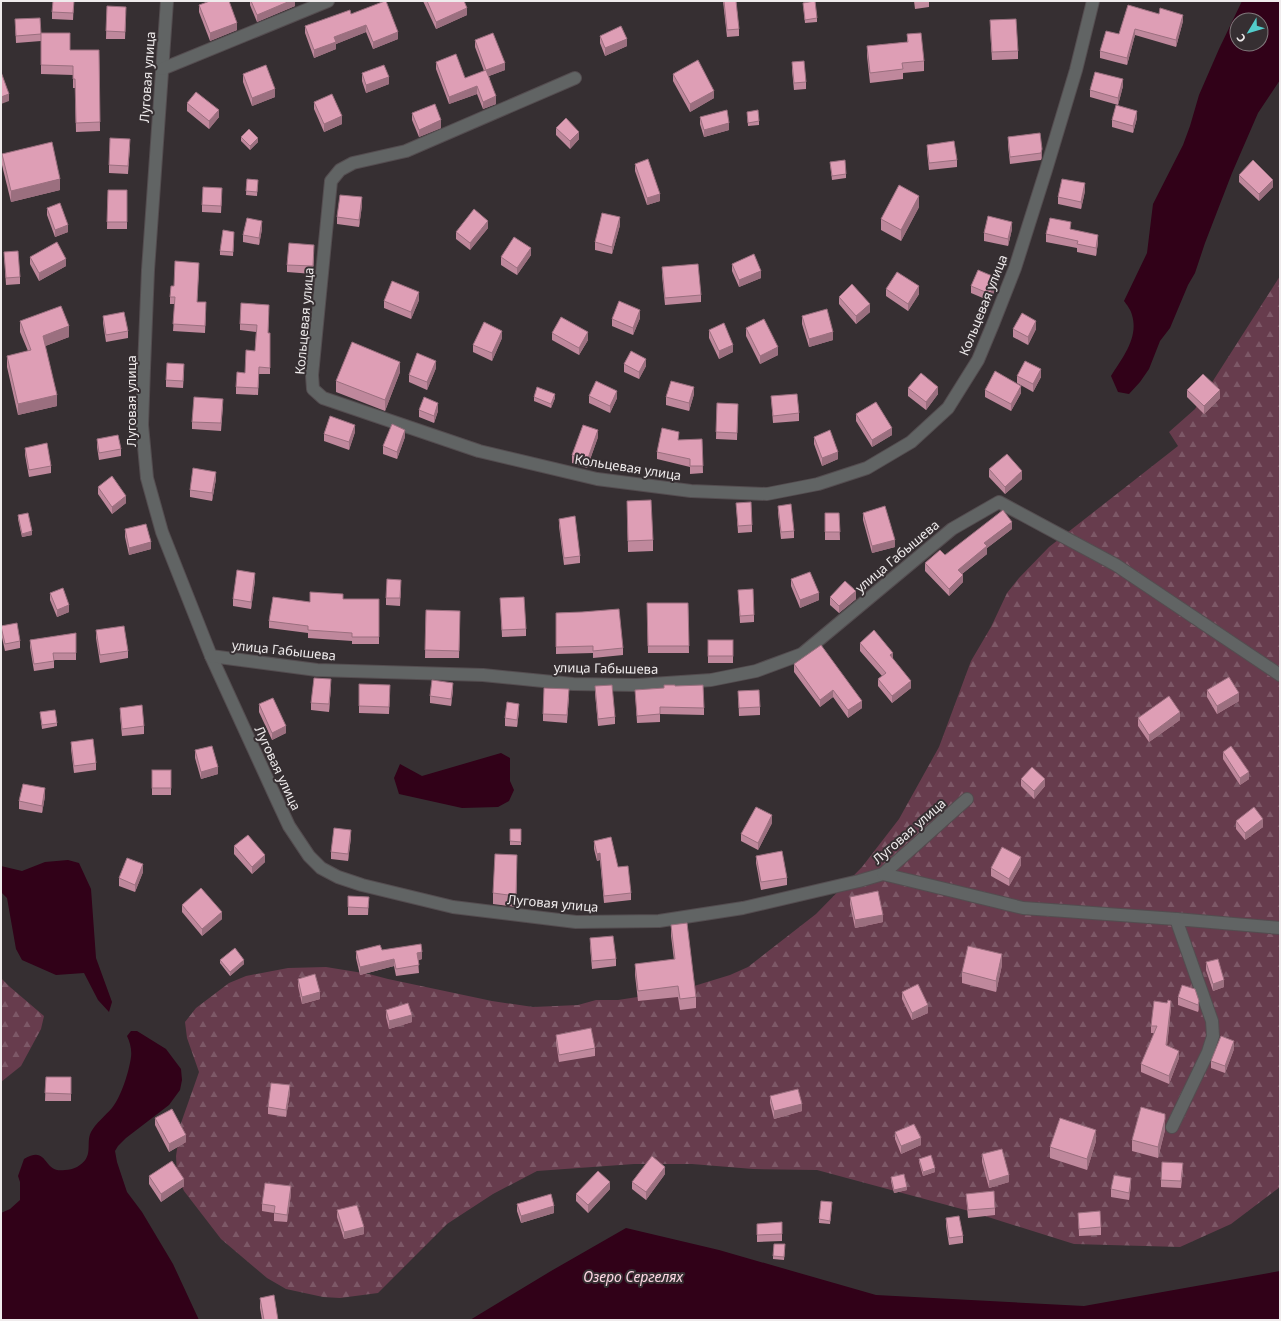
<svg xmlns="http://www.w3.org/2000/svg" width="1281" height="1321" font-family="'Noto Sans',sans-serif">
<style>
.forest{fill:url(#forest-firs)}
.water{fill:#310118;fill-rule:evenodd}
.lines{fill:none;stroke-linecap:round;stroke-linejoin:round}
.street-casing{stroke:#544d50;stroke-width:14}
.street{stroke:#616464;stroke-width:12}
.wall{fill:#bf889c}
.shaded-wall{fill:#9b6f7f}
.building{fill:#de9eb5;stroke:#9b6f7f}
.labels{text-anchor:middle;dominant-baseline:central;stroke-width:4;stroke-linejoin:round;paint-order:stroke}
.street-label{font-size:13px;fill:#efebec;stroke:#362f32}
.water-label{font-size:14px;font-style:italic;fill:#fdd7e4;stroke:#362f32}
</style>
<defs>
<pattern id="forest-firs" width="22" height="20" patternUnits="userSpaceOnUse"><rect width="22" height="20" fill="#673c4d"/><path d="M5 1l3.5 6h-7zM16 11l3.5 6h-7z" fill="#7d5867"/></pattern>
</defs>
<rect width="100%" height="100%" fill="#362f32"/>
<g class="forest">
<path d="M1280 276V1187L1231 1224 1180 1247 1074 1244 969 1211 817 1170 753 1169 692 1164H634L537 1171 493 1194 447 1224 378 1293 340 1298 323 1297 286 1289 267 1278 221 1239 184 1191 177 1176 176 1156 181 1123 199 1072 187 1038 185 1022 196 1008 229 983 246 976 288 968 326 967 369 974 388 979 492 1001 533 1007 578 1005 596 1000H618L676 991 694 986 730 975 748 967 816 914 862 867 899 819 939 747 971 661 991 627 1007 593 1019 578 1049 547 1178 446 1169 432 1195 409Z"/>
<path d="M1 978 10 987 44 1016 41 1029 21 1066 1 1082Z"/>
</g>
<g class="water">
<path d="M1242 1H1280V80L1258 113 1232 173 1205 243 1195 273 1188 285 1170 328 1160 341 1149 369 1140 382 1129 394 1118 392 1111 376C1122 358 1139 338 1132 315 1131 310 1127 305 1124 301L1147 253 1153 204 1183 145 1190 126 1199 95 1219 49ZM1237 20H1261V44H1237Z"/>
<path d="M501 753 510 758V781L514 790 509 801 498 807 462 808 399 794 394 778 400 764 422 776Z"/>
<path d="M68 860 79 863 91 889 96 958 112 1002 109 1012 98 1000 84 973 56 975 22 960 16 949 7 898 1 892V866L22 871 45 862Z"/>
<path d="M131 1031H137L166 1049 181 1069 182 1080 180 1090 169 1105 126 1138 118 1146 115 1151 117 1162 127 1192 142 1212 173 1264 199 1320H1V1213L10 1209 20 1200V1182L18 1176 24 1159C49 1144 42 1174 65 1170 69 1170 73 1169 77 1167 95 1157 85 1144 91 1132 96 1123 105 1116 112 1108 121 1097 129 1072 131 1057 132 1050 130 1042 127 1036Z"/>
<path d="M626 1228 719 1250 876 1295 1084 1306 1280 1271V1320H470L551 1271Z"/>
</g>
<g class="lines">
<g class="street-casing">
<g id="street">
<path d="M167 1 148 270 144 368 142 425 147 478 162 532 211 656 276 798 289 826 309 856 321 868 338 877 362 885 453 907 576 922 659 921 743 908 859 881 883 874 967 799"/>
<path d="M162 69 328 1"/>
<path d="M575 78 406 151 353 163 340 170 331 181 312 375 313 389 323 398 479 451 597 479 691 491 767 494 818 484 867 468 911 442 948 408 978 360 993 324 1015 268 1046 170 1076 70 1093 1"/>
<path d="M211 656 317 670 483 675 573 684 637 685 711 680 756 671 802 654 952 529 999 502 1116 565 1280 675"/>
<path d="M883 874 1023 908 1176 919"/>
<path d="M1172 1127 1208 1052 1213 1036 1212 1021 1176 919 1280 928"/>
</g>
</g>
<use href="#street" class="street"/>
</g>
<g class="wall">
<path d="M74 1 73 20 52 19V12Z"/>
<path d="M250 1H295V6L257 22 250 5Z"/>
<path d="M423 1H464L467 15 436 29Z"/>
<path d="M723 1H736L739 29V36L727 37Z"/>
<path d="M914 1H929V7L915 9Z"/>
<path d="M803 3 817 18V22L805 23Z"/>
<path d="M199 5 237 30 210 41 199 12Z"/>
<path d="M1128 5 1183 21 1176 47 1135 35 1127 65 1100 58V51L1119 34Z"/>
<path d="M107 6 126 14 125 39H106Z"/>
<path d="M351 14 398 39 373 49 366 32 336 44V49L314 58 305 33V26Z"/>
<path d="M15 19 70 50H99L100 131 76 132 75 88H73V75L41 74V41L16 43Z"/>
<path d="M990 28 1018 51V59L992 60Z"/>
<path d="M907 34 924 61V71L903 73V79L870 83 867 56V46L907 42Z"/>
<path d="M600 36 627 46 605 56 600 43Z"/>
<path d="M475 40 505 70 489 76 496 104 483 109 477 94 449 104 436 69V62L465 78 484 71 475 47Z"/>
<path d="M792 62 806 82V89L794 90 792 70Z"/>
<path d="M362 73 389 84 366 93 362 81Z"/>
<path d="M243 74 275 97 252 106 243 82Z"/>
<path d="M673 74 714 98 690 112 673 81Z"/>
<path d="M1123 86 1118 105 1090 97V90Z"/>
<path d="M314 102 342 124 324 132 314 109Z"/>
<path d="M187 103 219 117 209 129 187 111Z"/>
<path d="M747 112 759 121V125L748 126Z"/>
<path d="M412 113 441 128 419 137 412 120Z"/>
<path d="M700 117 729 130 704 137 700 124Z"/>
<path d="M1137 118 1133 133 1112 127V120Z"/>
<path d="M556 128 579 139 570 149 556 135Z"/>
<path d="M1040 133 1042 157 1041 160 1010 164 1008 145V137Z"/>
<path d="M241 137 258 142 250 150 241 141Z"/>
<path d="M927 145 957 160V167L929 170 927 152Z"/>
<path d="M130 146 128 174 109 173V165Z"/>
<path d="M2 154 60 190 11 202 2 165Z"/>
<path d="M830 162 846 174V178L832 180Z"/>
<path d="M635 164 660 201 647 205 635 171Z"/>
<path d="M1239 175 1273 187 1259 201 1239 182Z"/>
<path d="M247 179 258 180 257 196 246 195Z"/>
<path d="M108 190H127V229H107Z"/>
<path d="M1085 191 1081 209 1058 204V197Z"/>
<path d="M222 195 221 213 202 212V205Z"/>
<path d="M362 205 359 227 337 224V217Z"/>
<path d="M919 207 901 241 881 230V219Z"/>
<path d="M47 208 68 232 55 237 47 215Z"/>
<path d="M620 225 612 254 595 250V242Z"/>
<path d="M488 228 470 250 456 239V232Z"/>
<path d="M262 229 259 245 243 242V235Z"/>
<path d="M1012 229 1008 246 984 241V233Z"/>
<path d="M1046 234 1098 242 1096 256 1077 252V248L1046 242Z"/>
<path d="M234 235 233 256 220 255V251Z"/>
<path d="M4 252 20 277V284L6 285Z"/>
<path d="M314 252 313 274 287 272V265Z"/>
<path d="M531 255 517 275 501 265V257Z"/>
<path d="M30 257 66 266 39 281 30 264Z"/>
<path d="M732 264 761 278 739 287 732 271Z"/>
<path d="M662 267 701 295V302L665 305 662 275Z"/>
<path d="M199 270 197 302 206 309 205 333 173 331 175 304H170V297L174 286Z"/>
<path d="M997 285 990 301 971 293V286Z"/>
<path d="M886 289 919 294 908 311 886 296Z"/>
<path d="M839 297 870 312 856 324 839 304Z"/>
<path d="M419 300 411 319 384 308V301Z"/>
<path d="M269 312 268 333H270V374H259L258 395 236 394V387L245 373 255 351 256 332 240 330V324Z"/>
<path d="M103 316 128 331V338L106 342 103 323Z"/>
<path d="M802 316 833 340 809 347 802 324Z"/>
<path d="M640 318 633 335 612 326V319Z"/>
<path d="M20 321 69 337 45 346 57 406 18 415 7 367V356L28 351 20 332Z"/>
<path d="M746 328 778 355 760 364 746 336Z"/>
<path d="M1013 329H1036L1028 345 1013 337Z"/>
<path d="M709 330 733 352 719 359 709 338Z"/>
<path d="M552 333 588 340 579 355 552 340Z"/>
<path d="M502 338 492 361 473 352V345Z"/>
<path d="M624 364 646 366 639 379 624 372Z"/>
<path d="M436 368 427 390 409 382V375Z"/>
<path d="M184 371 183 388 166 387V380Z"/>
<path d="M400 372 385 411 336 392V381Z"/>
<path d="M1017 376 1041 377 1033 392 1017 383Z"/>
<path d="M908 388 938 394 926 410 908 396Z"/>
<path d="M985 390 1021 393 1011 411 985 397Z"/>
<path d="M1187 390 1220 398 1204 414 1187 397Z"/>
<path d="M694 394 689 411 666 405V397Z"/>
<path d="M589 396 617 398 610 413 589 403Z"/>
<path d="M771 396 799 413V421L773 423Z"/>
<path d="M534 397 555 398 551 408 534 401Z"/>
<path d="M717 403 738 404 737 440 716 439Z"/>
<path d="M223 406 221 431 192 429V422Z"/>
<path d="M419 410 438 411 434 423 419 417Z"/>
<path d="M856 414 892 435 872 447 856 421Z"/>
<path d="M355 432 349 450 324 441V434Z"/>
<path d="M405 437 397 459 383 454V446Z"/>
<path d="M598 437 587 468 572 463V455Z"/>
<path d="M814 437 838 459 822 466 814 444Z"/>
<path d="M97 439 121 449V456L99 460 97 447Z"/>
<path d="M702 439 703 473 690 474V467L657 459V452Z"/>
<path d="M25 448 51 466V473L29 477 25 455Z"/>
<path d="M989 469 1022 479 1005 494 989 477Z"/>
<path d="M216 479 212 501 190 497V490Z"/>
<path d="M98 487 126 503 112 514 98 494Z"/>
<path d="M627 501 653 540V551L628 552Z"/>
<path d="M736 503 752 525V532L738 533Z"/>
<path d="M778 506 794 531V538L781 539 778 513Z"/>
<path d="M825 513H839L840 540H825Z"/>
<path d="M863 513 895 547 872 553 863 520Z"/>
<path d="M18 515 32 535 22 537 18 519Z"/>
<path d="M559 519 580 556V563L564 565 559 526Z"/>
<path d="M125 529 151 549 129 555 125 537Z"/>
<path d="M1012 529 987 548V554L962 574 963 582 949 596 925 571V563L945 555Z"/>
<path d="M791 579 819 600 800 608 791 586Z"/>
<path d="M255 580 251 609 233 606V599Z"/>
<path d="M401 587 400 606 386 605V598Z"/>
<path d="M738 590 754 615V622L740 623Z"/>
<path d="M50 593 69 612 57 617 50 600Z"/>
<path d="M830 597 856 599 839 613 830 605Z"/>
<path d="M500 598 526 629V636L502 637Z"/>
<path d="M343 599H379V644H352V641L308 638V633L269 628V621L310 602Z"/>
<path d="M647 603H688L689 653H648Z"/>
<path d="M426 610 460 611 459 658H425Z"/>
<path d="M582 612 623 648V655L593 658V653L556 654V613Z"/>
<path d="M1 626 20 641V648L5 651 1 633Z"/>
<path d="M96 630 128 651V658L100 663 96 638Z"/>
<path d="M76 633V660H54V668L34 671 30 647V640Z"/>
<rect x="708" y="640" width="25" height="23"/>
<path d="M860 643 893 659 911 688 892 703 878 686V679L882 676 860 651Z"/>
<path d="M794 664 862 708 848 718 833 697 820 707 794 672Z"/>
<path d="M331 686 329 712 311 710V703Z"/>
<path d="M595 686 615 717V724L598 726 595 693Z"/>
<path d="M675 686 704 708V715L660 714V722L637 723 635 690 664 688Z"/>
<path d="M453 690 451 706 430 703V696Z"/>
<path d="M1207 690 1239 701 1217 714 1207 697Z"/>
<path d="M738 691 760 707V715L739 716Z"/>
<path d="M390 692 389 714 359 713V706Z"/>
<path d="M569 697 567 723 543 721V714Z"/>
<path d="M259 704 286 733 272 740 259 712Z"/>
<path d="M120 708 144 726V734L122 736 120 715Z"/>
<path d="M519 711 517 727 505 726V718Z"/>
<path d="M40 712 57 723V726L42 729Z"/>
<path d="M1138 718 1180 720 1149 742 1138 726Z"/>
<path d="M71 742 96 763V770L74 773 71 749Z"/>
<path d="M195 750 218 774 201 779 195 758Z"/>
<path d="M1223 752 1249 779 1240 785 1223 759Z"/>
<rect x="152" y="770" width="19" height="25"/>
<path d="M1021 779 1045 786 1034 799 1021 786Z"/>
<path d="M45 796 42 813 19 809V801Z"/>
<path d="M1236 821 1263 827 1245 840 1236 829Z"/>
<path d="M772 823 758 850 741 841V834Z"/>
<rect x="510" y="829" width="11" height="16"/>
<path d="M351 837 348 861 331 859V852Z"/>
<path d="M594 841 618 867 631 893V900L604 903 600 860 597 861 594 849Z"/>
<path d="M234 846 265 862 252 874 234 854Z"/>
<path d="M756 856 787 878V885L761 890 756 863Z"/>
<path d="M1021 865 1009 886 991 876V868Z"/>
<path d="M517 866 516 907 493 904V893Z"/>
<path d="M143 872 135 892 119 886V878Z"/>
<path d="M348 896 369 897 368 915H348Z"/>
<path d="M850 897 883 922 855 928 850 904Z"/>
<path d="M182 905 222 919 202 936 182 912Z"/>
<path d="M671 925 696 997V1008L680 1010 678 997 638 1001 635 975V964L674 960 671 936Z"/>
<path d="M590 938 616 959V966L592 969 590 946Z"/>
<path d="M382 950 422 959 418 960 419 973 396 976 394 966 360 975 356 958V951Z"/>
<path d="M220 960 244 964 230 976 220 963Z"/>
<path d="M1206 962 1224 987 1213 991 1206 970Z"/>
<path d="M1002 965 996 992 962 983V972Z"/>
<path d="M298 979 320 999 302 1004 298 986Z"/>
<path d="M1195 989 1199 1008 1198 1012 1178 1005V997Z"/>
<path d="M902 992 928 1013 912 1020 902 999Z"/>
<path d="M1171 1008 1167 1046 1179 1058 1169 1084 1141 1072V1064L1154 1033H1151V1026Z"/>
<path d="M386 1010 412 1022 389 1029 386 1017Z"/>
<path d="M556 1035 595 1048V1056L559 1062 556 1042Z"/>
<path d="M1234 1049 1225 1073 1211 1068V1061Z"/>
<path d="M46 1077H71V1101H45Z"/>
<path d="M290 1092 286 1117 268 1114V1107Z"/>
<path d="M770 1096 802 1111 774 1119 770 1103Z"/>
<path d="M155 1118 186 1142 169 1152 155 1125Z"/>
<path d="M1165 1130 1158 1158 1132 1151V1140Z"/>
<path d="M895 1132 921 1145 901 1154 895 1139Z"/>
<path d="M1096 1141 1087 1170 1050 1158V1147Z"/>
<path d="M982 1154 1009 1182 989 1188 982 1162Z"/>
<path d="M919 1159 935 1172 923 1176 919 1162Z"/>
<path d="M1183 1170 1181 1188 1161 1187V1180Z"/>
<path d="M665 1174 646 1200 632 1189V1182Z"/>
<path d="M149 1176 184 1186 161 1202 149 1184Z"/>
<path d="M891 1177 907 1190 894 1193 891 1181Z"/>
<path d="M1131 1185 1129 1200 1111 1197V1189Z"/>
<path d="M610 1189 588 1213 576 1201V1194Z"/>
<path d="M291 1194 287 1222 274 1221V1213L262 1211V1204Z"/>
<path d="M966 1194 995 1208V1215L968 1218Z"/>
<path d="M517 1204 554 1213 521 1223 517 1211Z"/>
<path d="M832 1205 830 1224 819 1223V1219Z"/>
<path d="M337 1210 364 1234 344 1239 337 1217Z"/>
<path d="M1078 1213 1101 1227V1235L1079 1236Z"/>
<path d="M946 1218 963 1236V1243L949 1245 946 1226Z"/>
<path d="M757 1224 782 1234V1241L757 1242Z"/>
<path d="M785 1248 784 1260 773 1259V1256Z"/>
<path d="M260 1298 278 1320H262L260 1308Z"/>
</g>
<g class="shaded-wall">
<path d="M290 1H295V6L257 22V15Z"/>
<path d="M467 8V15L436 29V22Z"/>
<path d="M1183 15V21L1176 47V40Z"/>
<path d="M237 23V30L210 41V33Z"/>
<path d="M366 25V32L336 44V49L314 58V50L334 37Z"/>
<path d="M1135 29V35L1127 65V58Z"/>
<path d="M398 32V39L373 49V42Z"/>
<path d="M627 39V46L605 56V48Z"/>
<path d="M505 63V70L486 77V70Z"/>
<path d="M389 77V84L366 93V85Z"/>
<path d="M1123 79V86L1118 105V98Z"/>
<path d="M477 86V94L449 104V97Z"/>
<path d="M275 89V97L252 106V98Z"/>
<path d="M714 91V98L690 112V104Z"/>
<path d="M9 94V101L1 104V97Z"/>
<path d="M496 96V104L483 109V102Z"/>
<path d="M219 110V117L209 129V121Z"/>
<path d="M1137 111V118L1133 133V126Z"/>
<path d="M342 116V124L324 132V124Z"/>
<path d="M441 120V128L419 137V130Z"/>
<path d="M729 123V130L704 137V130Z"/>
<path d="M579 132V139L570 149V141Z"/>
<path d="M258 138V142L250 150V146Z"/>
<path d="M1042 149V157L1041 160V153Z"/>
<path d="M60 179V190L11 202V191Z"/>
<path d="M1273 180V187L1259 201V194Z"/>
<path d="M1085 183V191L1081 209V202Z"/>
<path d="M660 194V201L647 205V198Z"/>
<path d="M919 196V207L901 241V230Z"/>
<path d="M362 197V205L359 227V220Z"/>
<path d="M620 217V225L612 254V247Z"/>
<path d="M262 221V229L259 245V238Z"/>
<path d="M488 221V228L470 250V243Z"/>
<path d="M1012 222V229L1008 246V239Z"/>
<path d="M68 225V232L55 237V230Z"/>
<path d="M1098 235V242L1096 256V248Z"/>
<path d="M531 248V255L517 275V268Z"/>
<path d="M66 259V266L39 281V273Z"/>
<path d="M761 271V278L739 287V280Z"/>
<path d="M997 278V285L990 301V294Z"/>
<path d="M919 286V294L908 311V304Z"/>
<path d="M419 292V300L411 319V312Z"/>
<path d="M870 304V312L856 324V316Z"/>
<path d="M640 310V318L633 335V328Z"/>
<path d="M1036 321V329L1028 345V337Z"/>
<path d="M69 326V337L43 347V336Z"/>
<path d="M502 331V338L492 361V353Z"/>
<path d="M588 332V340L579 355V348Z"/>
<path d="M833 332V340L809 347V339Z"/>
<path d="M733 345V352L719 359V351Z"/>
<path d="M778 347V355L760 364V356Z"/>
<path d="M646 359V366L639 379V372Z"/>
<path d="M436 361V368L427 390V382Z"/>
<path d="M400 362V372L385 411V400Z"/>
<path d="M1041 369V377L1033 392V384Z"/>
<path d="M1021 386V393L1011 411V404Z"/>
<path d="M694 387V394L689 411V403Z"/>
<path d="M938 387V394L926 410V402Z"/>
<path d="M1220 390V398L1204 414V406Z"/>
<path d="M617 391V398L610 413V406Z"/>
<path d="M555 394V398L551 408V404Z"/>
<path d="M57 395V406L18 415V404Z"/>
<path d="M438 403V411L434 423V416Z"/>
<path d="M355 425V432L349 450V442Z"/>
<path d="M892 428V435L872 447V440Z"/>
<path d="M405 430V437L397 459V452Z"/>
<path d="M598 430V437L587 468V461Z"/>
<path d="M838 452V459L822 466V458Z"/>
<path d="M1022 471V479L1005 494V487Z"/>
<path d="M216 472V479L212 501V493Z"/>
<path d="M126 496V503L112 514V507Z"/>
<path d="M1012 522V529L987 548V554L958 577V570L984 543Z"/>
<path d="M32 531V535L22 537V534Z"/>
<path d="M895 540V547L872 553V546Z"/>
<path d="M151 542V549L129 555V548Z"/>
<path d="M255 573V580L251 609V602Z"/>
<path d="M963 575V582L949 596V589Z"/>
<path d="M856 591V599L839 613V606Z"/>
<path d="M819 593V600L800 608V600Z"/>
<path d="M69 605V612L57 617V610Z"/>
<path d="M893 653V660L890 655Z"/>
<path d="M331 679V686L329 712V704Z"/>
<path d="M911 681V688L892 703V696Z"/>
<path d="M453 683V690L451 706V699Z"/>
<path d="M833 690V697L820 707V700Z"/>
<path d="M1239 693V701L1217 714V706Z"/>
<path d="M862 701V708L848 718V710Z"/>
<path d="M519 704V711L517 727V720Z"/>
<path d="M1180 712V720L1149 742V735Z"/>
<path d="M286 726V733L272 740V733Z"/>
<path d="M218 767V774L201 779V772Z"/>
<path d="M1249 772V779L1240 785V778Z"/>
<path d="M1045 779V786L1034 799V791Z"/>
<path d="M45 788V796L42 813V806Z"/>
<path d="M772 815V823L758 850V843Z"/>
<path d="M1263 819V827L1245 840V833Z"/>
<path d="M351 830V837L348 861V854Z"/>
<path d="M600 853V860L597 861V854Z"/>
<path d="M265 855V862L252 874V867Z"/>
<path d="M517 855V866L516 907V896Z"/>
<path d="M1021 857V865L1009 886V879Z"/>
<path d="M143 864V872L135 892V885Z"/>
<path d="M222 912V919L202 936V929Z"/>
<path d="M883 915V922L855 928V920Z"/>
<path d="M422 952V959L417 961V953Z"/>
<path d="M1002 954V965L996 992V981Z"/>
<path d="M394 959V966L360 975V967Z"/>
<path d="M244 960V964L230 976V972Z"/>
<path d="M1224 980V987L1213 991V984Z"/>
<path d="M320 992V999L302 1004V997Z"/>
<path d="M1171 1001V1008L1166 1053V1045Z"/>
<path d="M1199 1001V1008L1198 1012V1005Z"/>
<path d="M928 1005V1013L912 1020V1013Z"/>
<path d="M412 1015V1022L389 1029V1021Z"/>
<path d="M1234 1041V1049L1225 1073V1066Z"/>
<path d="M1179 1051V1058L1169 1084V1076Z"/>
<path d="M290 1085V1092L286 1117V1110Z"/>
<path d="M802 1104V1111L774 1119V1111Z"/>
<path d="M1165 1119V1130L1158 1158V1147Z"/>
<path d="M1096 1130V1141L1087 1170V1159Z"/>
<path d="M186 1135V1142L169 1152V1144Z"/>
<path d="M921 1138V1145L901 1154V1146Z"/>
<path d="M665 1167V1174L646 1200V1192Z"/>
<path d="M935 1168V1172L923 1176V1172Z"/>
<path d="M1009 1175V1182L989 1188V1181Z"/>
<path d="M1131 1178V1185L1129 1200V1193Z"/>
<path d="M184 1179V1186L161 1202V1194Z"/>
<path d="M610 1182V1189L588 1213V1205Z"/>
<path d="M291 1186V1194L287 1222V1215Z"/>
<path d="M907 1187V1190L894 1193V1190Z"/>
<path d="M554 1206V1213L521 1223V1216Z"/>
<path d="M364 1227V1234L344 1239V1232Z"/>
</g>
<g class="building">
<path d="M53 1H74L73 13 52 12Z"/>
<path d="M210 1H229L237 23 210 33 199 5Z"/>
<path d="M251 1H290L257 15Z"/>
<path d="M385 1H386L398 32 373 42 366 25 334 37 336 42 314 50 305 26 350 10 351 14Z"/>
<path d="M427 1H464L467 8 436 22Z"/>
<path d="M724 1H736L739 29 727 30Z"/>
<path d="M815 1 817 18 805 20 803 3Z"/>
<path d="M1128 5 1159 14 1160 8 1183 15 1176 40 1135 29 1127 58 1100 51 1106 31 1119 34Z"/>
<path d="M107 6 126 7 125 32 106 31Z"/>
<path d="M40 18 41 34 16 36 15 19Z"/>
<path d="M1016 19 1018 51 992 52 990 20Z"/>
<path d="M621 26 627 39 605 48 600 36Z"/>
<path d="M41 33H70V50H99L100 122 76 123 75 79H73V66L41 65Z"/>
<path d="M493 33 505 63 486 70 475 40Z"/>
<path d="M921 33 924 61 902 63 903 69 870 73 867 46 908 42 907 34Z"/>
<path d="M456 54 465 78 486 70 496 96 483 102 477 86 449 97 436 62Z"/>
<path d="M698 60 714 91 690 104 673 74Z"/>
<path d="M804 61 806 82 794 83 792 62Z"/>
<path d="M266 65 275 89 252 98 243 74Z"/>
<path d="M384 65 389 77 366 85 362 73Z"/>
<path d="M1 72 9 94 1 97Z"/>
<path d="M1095 72 1123 79 1118 98 1090 90Z"/>
<path d="M196 92 219 110 209 121 187 103Z"/>
<path d="M332 94 342 116 324 124 314 102Z"/>
<path d="M435 104 441 120 419 130 412 113Z"/>
<path d="M1116 105 1137 111 1133 126 1112 120Z"/>
<path d="M727 110 729 123 704 130 700 117Z"/>
<path d="M758 110 759 121 748 123 747 112Z"/>
<path d="M566 118 579 132 570 141 556 128Z"/>
<path d="M249 129 258 138 250 146 241 137Z"/>
<path d="M1040 133 1042 149 1041 153 1010 157 1008 137Z"/>
<path d="M110 138 130 139 128 166 109 165Z"/>
<path d="M954 141 957 160 929 163 927 145Z"/>
<path d="M52 142 60 179 11 191 2 154Z"/>
<path d="M648 159 660 194 647 198 635 164Z"/>
<path d="M845 160 846 174 832 176 830 162Z"/>
<path d="M1253 160 1273 180 1259 194 1239 175Z"/>
<path d="M247 179 258 180 257 192 246 191Z"/>
<path d="M1062 179 1085 183 1081 202 1058 197Z"/>
<path d="M899 185 919 196 901 230 881 219Z"/>
<path d="M203 187 222 188 221 206 202 205Z"/>
<path d="M108 190H127V222H107Z"/>
<path d="M340 195 362 197 359 220 337 217Z"/>
<path d="M60 203 68 225 55 230 47 208Z"/>
<path d="M474 209 488 221 470 243 456 232Z"/>
<path d="M602 213 620 217 612 247 595 242Z"/>
<path d="M988 216 1012 222 1008 239 984 233Z"/>
<path d="M247 218 262 221 259 238 243 235Z"/>
<path d="M1050 218 1071 222 1070 229 1098 235 1096 248 1077 244 1078 241 1046 234Z"/>
<path d="M223 230 234 232 233 252 220 251Z"/>
<path d="M514 237 531 248 517 268 501 257Z"/>
<path d="M57 242 66 259 39 273 30 257Z"/>
<path d="M289 243 314 245 313 266 287 265Z"/>
<path d="M18 251 20 277 6 278 4 252Z"/>
<path d="M754 254 761 271 739 280 732 264Z"/>
<path d="M175 261 199 263 197 302H206L205 326 173 324 175 297H170L171 286H174Z"/>
<path d="M698 264 701 295 665 298 662 267Z"/>
<path d="M978 270 997 278 990 294 971 286Z"/>
<path d="M897 272 919 286 908 304 886 289Z"/>
<path d="M392 281 419 292 411 312 384 301Z"/>
<path d="M852 284 870 304 856 316 839 297Z"/>
<path d="M619 301 640 310 633 328 612 319Z"/>
<path d="M241 303 269 305 268 333H270V368L259 367 258 388 236 387 237 372 245 373 246 350 255 351 257 325 240 324Z"/>
<path d="M61 306 69 326 43 336 57 395 18 404 7 356 31 350 20 321Z"/>
<path d="M827 309 833 332 809 339 802 316Z"/>
<path d="M124 312 128 331 106 335 103 316Z"/>
<path d="M1022 313 1036 321 1028 337 1013 329Z"/>
<path d="M561 317 588 332 579 348 552 333Z"/>
<path d="M764 319 778 347 760 356 746 328Z"/>
<path d="M484 322 502 331 492 353 473 345Z"/>
<path d="M724 323 733 345 719 351 709 330Z"/>
<path d="M352 342 400 362 385 400 336 381Z"/>
<path d="M631 351 646 359 639 372 624 364Z"/>
<path d="M417 353 436 361 427 382 409 375Z"/>
<path d="M1025 361 1041 369 1033 384 1017 376Z"/>
<path d="M167 363 184 364 183 381 166 380Z"/>
<path d="M995 371 1021 386 1011 404 985 390Z"/>
<path d="M921 373 938 387 926 402 908 388Z"/>
<path d="M1203 374 1220 390 1204 406 1187 390Z"/>
<path d="M596 381 617 391 610 406 589 396Z"/>
<path d="M671 381 694 387 689 403 666 397Z"/>
<path d="M537 387 555 394 551 404 534 397Z"/>
<path d="M797 394 799 413 773 416 771 396Z"/>
<path d="M194 397 223 399 221 423 192 422Z"/>
<path d="M424 397 438 403 434 416 419 410Z"/>
<path d="M876 402 892 428 872 440 856 414Z"/>
<path d="M717 403 738 404 737 433 716 432Z"/>
<path d="M330 416 355 425 349 442 324 434Z"/>
<path d="M392 424 405 430 397 452 383 446Z"/>
<path d="M583 425 598 430 587 461 572 455Z"/>
<path d="M662 428 679 432 678 440 702 439 703 466H690V459L657 452Z"/>
<path d="M830 430 838 452 822 458 814 437Z"/>
<path d="M118 435 121 449 99 453 97 439Z"/>
<path d="M47 443 51 466 29 470 25 448Z"/>
<path d="M1007 454 1022 471 1005 487 989 469Z"/>
<path d="M193 468 216 472 212 493 190 490Z"/>
<path d="M112 476 126 496 112 507 98 487Z"/>
<path d="M651 500 653 540 628 541 627 501Z"/>
<path d="M751 502 752 525 738 526 736 503Z"/>
<path d="M791 504 794 531 781 532 778 506Z"/>
<path d="M885 506 895 540 872 546 863 513Z"/>
<path d="M1003 510 1012 522 984 543 987 546 958 570 963 575 949 589 925 563 940 550 945 555Z"/>
<path d="M28 513 32 531 22 534 18 515Z"/>
<path d="M825 513H839L840 532H825Z"/>
<path d="M575 516 580 556 564 558 559 519Z"/>
<path d="M146 524 151 542 129 548 125 529Z"/>
<path d="M237 570 255 573 251 602 233 599Z"/>
<path d="M810 572 819 593 800 600 791 579Z"/>
<path d="M387 579 401 580 400 598H386Z"/>
<path d="M845 581 856 591 839 606 830 597Z"/>
<path d="M63 588 69 605 57 610 50 593Z"/>
<path d="M753 589 754 615 740 616 738 590Z"/>
<path d="M310 592 343 594V599H379V637H352V633L308 630V626L269 621 273 597 310 602Z"/>
<path d="M524 597 526 629 502 630 500 598Z"/>
<path d="M647 603H688L689 646H648Z"/>
<path d="M619 609 623 648 593 651V646L556 647V613L582 612Z"/>
<path d="M426 610 460 611 459 651 425 650Z"/>
<path d="M17 623 20 641 5 644 1 626Z"/>
<path d="M124 626 128 651 100 655 96 630Z"/>
<path d="M874 630 893 653 890 655 911 681 892 696 878 679 886 673 860 643Z"/>
<path d="M76 633V653H53L54 661 34 664 30 640Z"/>
<rect x="708" y="640" width="25" height="16"/>
<path d="M821 645 862 701 848 710 833 690 820 700 794 664Z"/>
<path d="M1229 677 1239 693 1217 706 1207 690Z"/>
<path d="M314 678 331 679 329 704 311 703Z"/>
<path d="M432 680 453 683 451 699 430 696Z"/>
<path d="M359 684 390 685 389 707 359 706Z"/>
<path d="M612 685 615 717 598 719 595 686Z"/>
<path d="M664 685H675V686L703 685 704 708 660 707V714L637 716 635 690 664 688Z"/>
<path d="M544 688 569 689 567 715 543 714Z"/>
<path d="M759 690 760 707 739 708 738 691Z"/>
<path d="M1169 696 1180 712 1149 735 1138 718Z"/>
<path d="M273 698 286 726 272 733 259 704Z"/>
<path d="M507 702 519 704 517 720 505 718Z"/>
<path d="M142 705 144 726 122 729 120 708Z"/>
<path d="M55 710 57 723 42 725 40 712Z"/>
<path d="M93 739 96 763 74 766 71 742Z"/>
<path d="M212 746 218 767 201 772 195 750Z"/>
<path d="M1231 746 1249 772 1240 778 1223 752Z"/>
<path d="M1032 767 1045 779 1034 791 1021 779Z"/>
<rect x="152" y="770" width="19" height="18"/>
<path d="M23 784 45 788 42 806 19 801Z"/>
<path d="M756 807 772 815 758 843 741 834Z"/>
<path d="M1254 807 1263 819 1245 833 1236 821Z"/>
<path d="M334 828 351 830 348 854 331 852Z"/>
<path d="M510 829H521V842L510 841Z"/>
<path d="M248 835 265 855 252 867 234 846Z"/>
<path d="M611 837 618 867 628 866 631 893 604 896 600 853 597 854 594 841Z"/>
<path d="M1002 847 1021 857 1009 879 991 868Z"/>
<path d="M782 851 787 878 761 882 756 856Z"/>
<path d="M495 854 517 855 516 896 493 893Z"/>
<path d="M127 858 143 864 135 885 119 878Z"/>
<path d="M201 888 222 912 202 929 182 905Z"/>
<path d="M878 891 883 915 855 920 850 897Z"/>
<path d="M348 896 369 897 368 908 348 907Z"/>
<path d="M687 923 696 997 680 999 678 986 638 991 635 964 675 959 671 925Z"/>
<path d="M613 936 616 959 592 961 590 938Z"/>
<path d="M421 944 422 952 417 953 419 965 396 969 394 959 360 967 356 951 380 945 382 950Z"/>
<path d="M968 946 1002 954 996 981 962 972Z"/>
<path d="M235 948 244 960 230 972 220 960Z"/>
<path d="M1218 959 1224 980 1213 984 1206 962Z"/>
<path d="M315 974 320 992 302 997 298 979Z"/>
<path d="M918 984 928 1005 912 1013 902 992Z"/>
<path d="M1182 985 1195 989 1199 1001 1198 1005 1178 997Z"/>
<path d="M1168 1000 1171 1001 1166 1045 1179 1051 1169 1076 1141 1064 1157 1026H1151L1154 1001 1167 1003Z"/>
<path d="M408 1003 412 1015 389 1021 386 1010Z"/>
<path d="M591 1028 595 1048 559 1055 556 1035Z"/>
<path d="M1221 1036 1234 1041 1225 1066 1211 1061Z"/>
<path d="M46 1077H71V1094L45 1093Z"/>
<path d="M271 1083 290 1085 286 1110 268 1107Z"/>
<path d="M798 1089 802 1104 774 1111 770 1096Z"/>
<path d="M1141 1107 1165 1114V1119L1158 1147 1132 1140Z"/>
<path d="M172 1109 186 1135 169 1144 155 1118Z"/>
<path d="M1060 1118 1096 1130 1087 1159 1050 1147Z"/>
<path d="M914 1124 921 1138 901 1146 895 1132Z"/>
<path d="M1002 1149 1009 1175 989 1181 982 1154Z"/>
<path d="M931 1155 935 1168 923 1172 919 1159Z"/>
<path d="M652 1156 665 1167 646 1192 632 1182Z"/>
<path d="M172 1161 184 1179 161 1194 149 1176Z"/>
<path d="M1162 1162 1183 1163 1181 1181 1161 1180Z"/>
<path d="M598 1171 610 1182 588 1205 576 1194Z"/>
<path d="M904 1174 907 1187 894 1190 891 1177Z"/>
<path d="M1114 1175 1131 1178 1129 1193 1111 1189Z"/>
<path d="M265 1183 291 1186 287 1215 274 1213 275 1206 262 1204Z"/>
<path d="M994 1191 995 1208 968 1210 966 1194Z"/>
<path d="M551 1194 554 1206 521 1216 517 1204Z"/>
<path d="M821 1201 832 1202 830 1221 819 1219Z"/>
<path d="M357 1205 364 1227 344 1232 337 1210Z"/>
<path d="M1100 1211 1101 1227 1079 1229 1078 1213Z"/>
<path d="M959 1216 963 1236 949 1238 946 1218Z"/>
<path d="M782 1222V1234L757 1235V1224Z"/>
<path d="M774 1244H785L784 1257 773 1256Z"/>
<path d="M274 1295 278 1320H264L260 1298Z"/>
</g>
<g class="labels">
<g class="street-label">
<text transform="translate(147 77) rotate(-86)">Луговая улица</text>
<text transform="translate(983 305) rotate(-68)">Кольцевая улица</text>
<text transform="translate(304 321) rotate(-85)">Кольцевая улица</text>
<text transform="translate(131 401) rotate(-90)">Луговая улица</text>
<text transform="translate(628 467) rotate(9)">Кольцевая улица</text>
<text transform="translate(897 556) rotate(-40)">улица Габышева</text>
<text transform="translate(284 650) rotate(6)">улица Габышева</text>
<text transform="translate(606 668) rotate(1)">улица Габышева</text>
<text transform="translate(278 768) rotate(65)">Луговая улица</text>
<text transform="translate(909 831) rotate(-41)">Луговая улица</text>
<text transform="translate(553 903) rotate(5)">Луговая улица</text>
</g>
<g class="water-label">
<text x="633" y="1276">Озеро Сергелях</text>
</g>
</g>
<rect width="1281" height="1321" fill="none" stroke="#efebec" stroke-width="4"/>
<g transform="translate(1249 32) rotate(232)"><circle r="19" fill="#362f32" stroke="#807a7c"/>
<path d="M0-3L7 15L0 10L-7 15Z" fill="#53cdcb"/>
<text y="-6" font-size="11" font-weight="bold" text-anchor="middle" fill="#efebec">С</text>
</g>
</svg>
